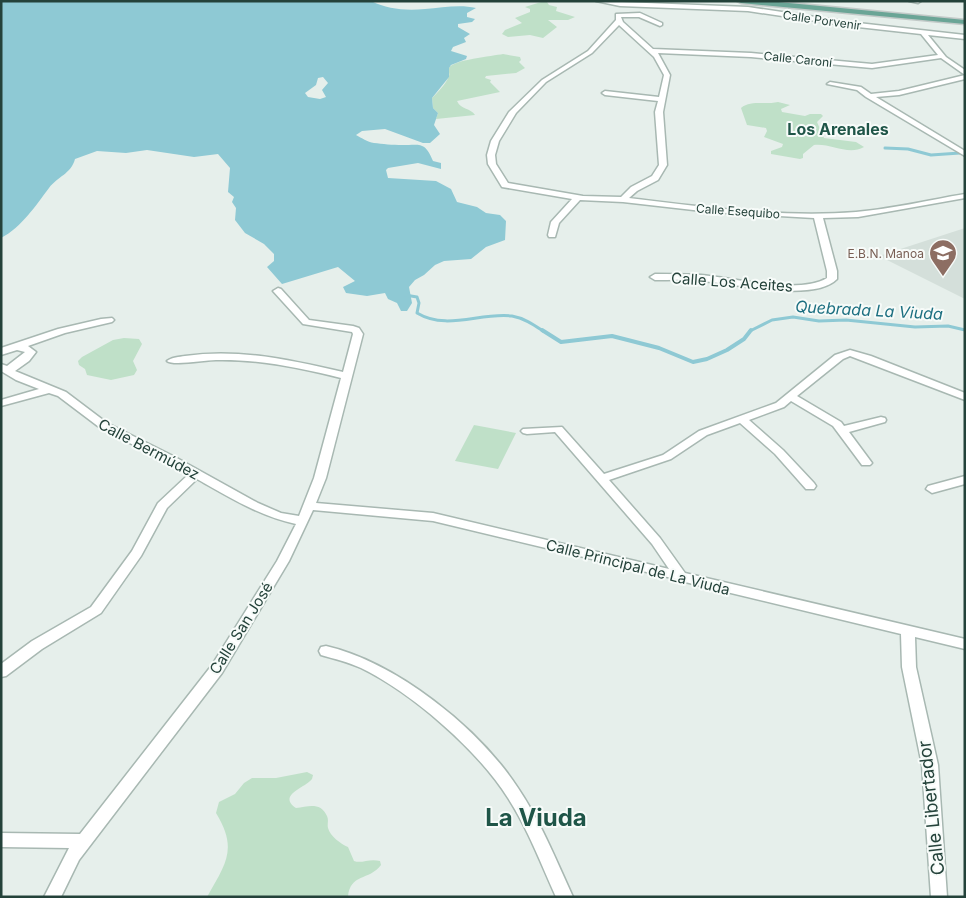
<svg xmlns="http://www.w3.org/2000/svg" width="966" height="898" font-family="Inter,sans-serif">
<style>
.built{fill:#d4dfda}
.green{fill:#bfe0c8}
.water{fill:#8ec9d4;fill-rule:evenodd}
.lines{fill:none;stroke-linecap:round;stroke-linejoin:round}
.stream-far1{stroke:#8ec9d4;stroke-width:3}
.stream{stroke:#8ec9d4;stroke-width:4}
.minor-casing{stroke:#a8b8b2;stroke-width:3}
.primary-casing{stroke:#c2cac8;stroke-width:3}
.minor{fill:#fff;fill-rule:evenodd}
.primary{fill:#6aa596;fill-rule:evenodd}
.labels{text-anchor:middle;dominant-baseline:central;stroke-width:4;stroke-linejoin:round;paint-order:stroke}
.far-street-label{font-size:12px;fill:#24423a;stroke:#f7fbf9}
.far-education-label{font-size:12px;fill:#785e54;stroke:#f7fbf9;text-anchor:end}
.street-label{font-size:15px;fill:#24423a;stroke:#f7fbf9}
.far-district-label{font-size:16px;font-weight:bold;fill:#1f5548;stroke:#f7fbf9}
.water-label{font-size:16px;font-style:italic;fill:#1c6f80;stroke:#f7fbf9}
.near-street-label{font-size:18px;fill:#24423a;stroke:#f7fbf9}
.near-district-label{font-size:24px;font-weight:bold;fill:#1f5548;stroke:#f7fbf9}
</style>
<rect width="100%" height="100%" fill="#e6efeb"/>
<path class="built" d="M965 228V299L879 256Z"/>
<g class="green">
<path d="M541 2H547L549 5 557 7 556 11 575 17 568 20H548L557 27 543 38 530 35 508 37 502 34 505 30 522 23 515 18 530 12V9L525 7Z"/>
<path d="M503 54 520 57 521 60 519 62 525 68 516 73 486 76 485 78 491 80 490 82 500 92 457 101C461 110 471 108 475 115L436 119 438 113 433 108 432 98C438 92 446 84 449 76 450 73 448 71 449 68 452 60 493 56 503 54Z"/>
<path d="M778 102 790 105 781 109 782 112 805 116 810 114H821L823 116 817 122 824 138 856 142 864 147C848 156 831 143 814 145L803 154V158L800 159 771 154V151L782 147 783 144 764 137 767 131 766 128 747 125 741 108C751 100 765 105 778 102Z"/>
<path d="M124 338 139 339 142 344 133 361 137 370 134 375 111 380 87 375 85 369 79 365 78 361 82 357 113 340Z"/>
<path d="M474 425 516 433 498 469 455 461Z"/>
<path d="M307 772 313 775 312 779C305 788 277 795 296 808 309 806 321 802 327 816 329 820 327 824 328 828 330 836 341 844 348 847L354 861C362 864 369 858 380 861L381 865C369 881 350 873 348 897H207C226 863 238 849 216 813L219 802 235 794 244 783 252 778H276Z"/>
</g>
<path class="water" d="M1 1H371C388 9 405 11 425 9 442 8 459 4 476 8L467 13V17L475 19 472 22 458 24V27L470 34 464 38 466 42 453 47 451 51 467 56 466 59 451 65 449 68V77L432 98 433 108 438 113 434 125 440 134 430 143H423L385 129 362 131 356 135C362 138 367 142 374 143 382 144 393 145 402 145 420 145 425 141 433 161L441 163V169L418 163 388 168 386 170 388 178 436 181 451 189 457 202 477 207 486 213 500 215 506 221 505 240 486 247 471 259 444 261 435 265 424 275 415 280 409 287 412 303 407 311H401L397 303 388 299 385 293 367 296 346 293 343 287 355 281 338 267 282 284 267 267 274 261V254L264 244 245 233 235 220 236 208 232 202 234 197 228 192 230 168 218 154 194 157 147 150 126 153 97 151 75 159C71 174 58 176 49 188 36 205 22 227 1 238ZM323 77 328 83 322 90 326 97 320 99 308 97 305 93 316 85 318 78Z"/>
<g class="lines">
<g class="stream-far1">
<path d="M885 148 908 149 931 155 960 153"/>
<path d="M405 295 417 297 419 303 417 313C447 331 480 312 512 316 524 318 534 325 543 331"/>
<path d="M750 331 772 320 793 317 819 321 846 320 915 327 948 326 965 330"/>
</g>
<path class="stream" d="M542 330 561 342 612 336 659 348 693 362 707 359 727 350 744 339 751 330"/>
<g class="minor-casing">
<g id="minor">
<path d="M596 1 748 7 849 22 965 35V39L928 35 946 57 965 70V75L941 58 872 68 751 57 658 53 670 75 663 112 667 165 658 180 637 191 629 198C703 207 782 218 856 212 892 209 929 200 965 194V198L858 217 823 218 837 271V279C814 303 732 283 701 281 686 279 670 280 655 280L650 277 655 274C670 274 686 274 701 275 735 278 799 295 827 278V271L814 218 711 212 623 202 580 200 559 223 555 237H549L548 235 551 222 572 199 502 187 488 164 487 155 491 141 509 112 542 80 588 51 616 20V14L640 13 662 23V25L660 26 639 17H621L623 22 653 49 751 53 872 64 938 55 921 34 849 26 748 11 620 6ZM619 25 654 57 664 75 659 97 605 91 602 93 605 95 658 101 655 112 659 165 652 176 631 187 621 197 583 196 508 183 496 164 495 155 499 141 516 113 546 82 592 53Z"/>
<path d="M909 1H921L918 3Z"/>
<path d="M965 75V79L899 95 876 97 965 151V156L866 97 857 90 827 84 830 82 861 87 871 94 899 91Z"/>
<path d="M278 288 281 289 309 320 353 326 359 328 363 334 326 478 316 503 433 513 669 569 652 544 555 432 527 434 523 433 521 431 523 429 562 427 604 474 663 455 699 431 776 403 835 355 850 350 871 356 965 393V400L850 356 843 359 797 396 841 422 844 426 881 417 885 418 886 420 885 422 849 432 872 463 870 465H862L833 426 791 401 784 407 749 420 783 450 814 483 816 486 814 489H806L775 454 740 423 707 435 671 459 609 480 660 538 685 573 965 639V649L915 637 916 667 938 765 947 897H931L922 765 902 667 901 634 685 582H682L676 579 433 521 313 510 289 561 222 673 79 860 61 897H44L69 848 1 847V833L80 834 212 665 277 561 296 524C259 516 229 497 197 479L167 508 141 556 101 613 42 649 6 676 1 677V664L32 641 91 607 132 551 158 503 189 474 99 427 58 396 49 393 1 406V400L39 389 16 380 1 371V364L7 366 25 352 17 350 1 355V348L58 329 101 319 112 318 114 320 112 322 65 333 28 346 36 352 29 361 15 371 66 392 107 423 175 457 258 503 281 513 299 516 314 478 341 378C300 368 258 359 216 360 205 360 173 366 167 361 172 357 179 357 185 356 238 348 291 360 343 372L353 334 352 332 303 324 273 291Z"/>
<path d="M965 476V484L932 493 926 489 928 486Z"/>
<path d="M326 646C396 662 479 728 518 788 541 822 556 860 573 897H556C541 864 528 829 508 798 477 749 412 693 361 668 348 662 335 659 321 655L319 651 321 647Z"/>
</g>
</g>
<g class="primary-casing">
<path id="primary" d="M737 1H768L965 20V24L741 3Z"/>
</g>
<use href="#minor" class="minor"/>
<use href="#primary" class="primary"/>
</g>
<defs>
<g id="school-pin" transform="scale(1.4375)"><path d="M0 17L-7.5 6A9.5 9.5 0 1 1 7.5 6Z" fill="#8d6e63" stroke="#f7fbf9"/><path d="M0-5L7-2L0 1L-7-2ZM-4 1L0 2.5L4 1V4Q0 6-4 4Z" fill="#fff"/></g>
</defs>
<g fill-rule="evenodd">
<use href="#school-pin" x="943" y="253"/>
</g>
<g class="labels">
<g class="far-street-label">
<text transform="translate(822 20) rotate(8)">Calle Porvenir</text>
<text transform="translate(798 59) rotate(6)">Calle Caroní</text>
<text transform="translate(738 211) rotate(4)">Calle Esequibo</text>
</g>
<g class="far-education-label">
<text x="924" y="253">E.B.N. Manoa</text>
</g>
<g class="street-label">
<text transform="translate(732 282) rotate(4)">Calle Los Aceites</text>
<text transform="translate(149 449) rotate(28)">Calle Bermúdez</text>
<text transform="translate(638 567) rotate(14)">Calle Principal de La Viuda</text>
<text transform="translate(241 628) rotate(-58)">Calle San José</text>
</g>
<g class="far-district-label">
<text x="838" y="129">Los Arenales</text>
</g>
<g class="water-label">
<text transform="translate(869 310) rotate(3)">Quebrada La Viuda</text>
</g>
<g class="near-street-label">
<text transform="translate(931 808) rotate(-96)">Calle Libertador</text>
</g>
<g class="near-district-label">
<text x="536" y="817">La Viuda</text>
</g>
</g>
<rect width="966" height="898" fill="none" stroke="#24423a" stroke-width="5"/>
</svg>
